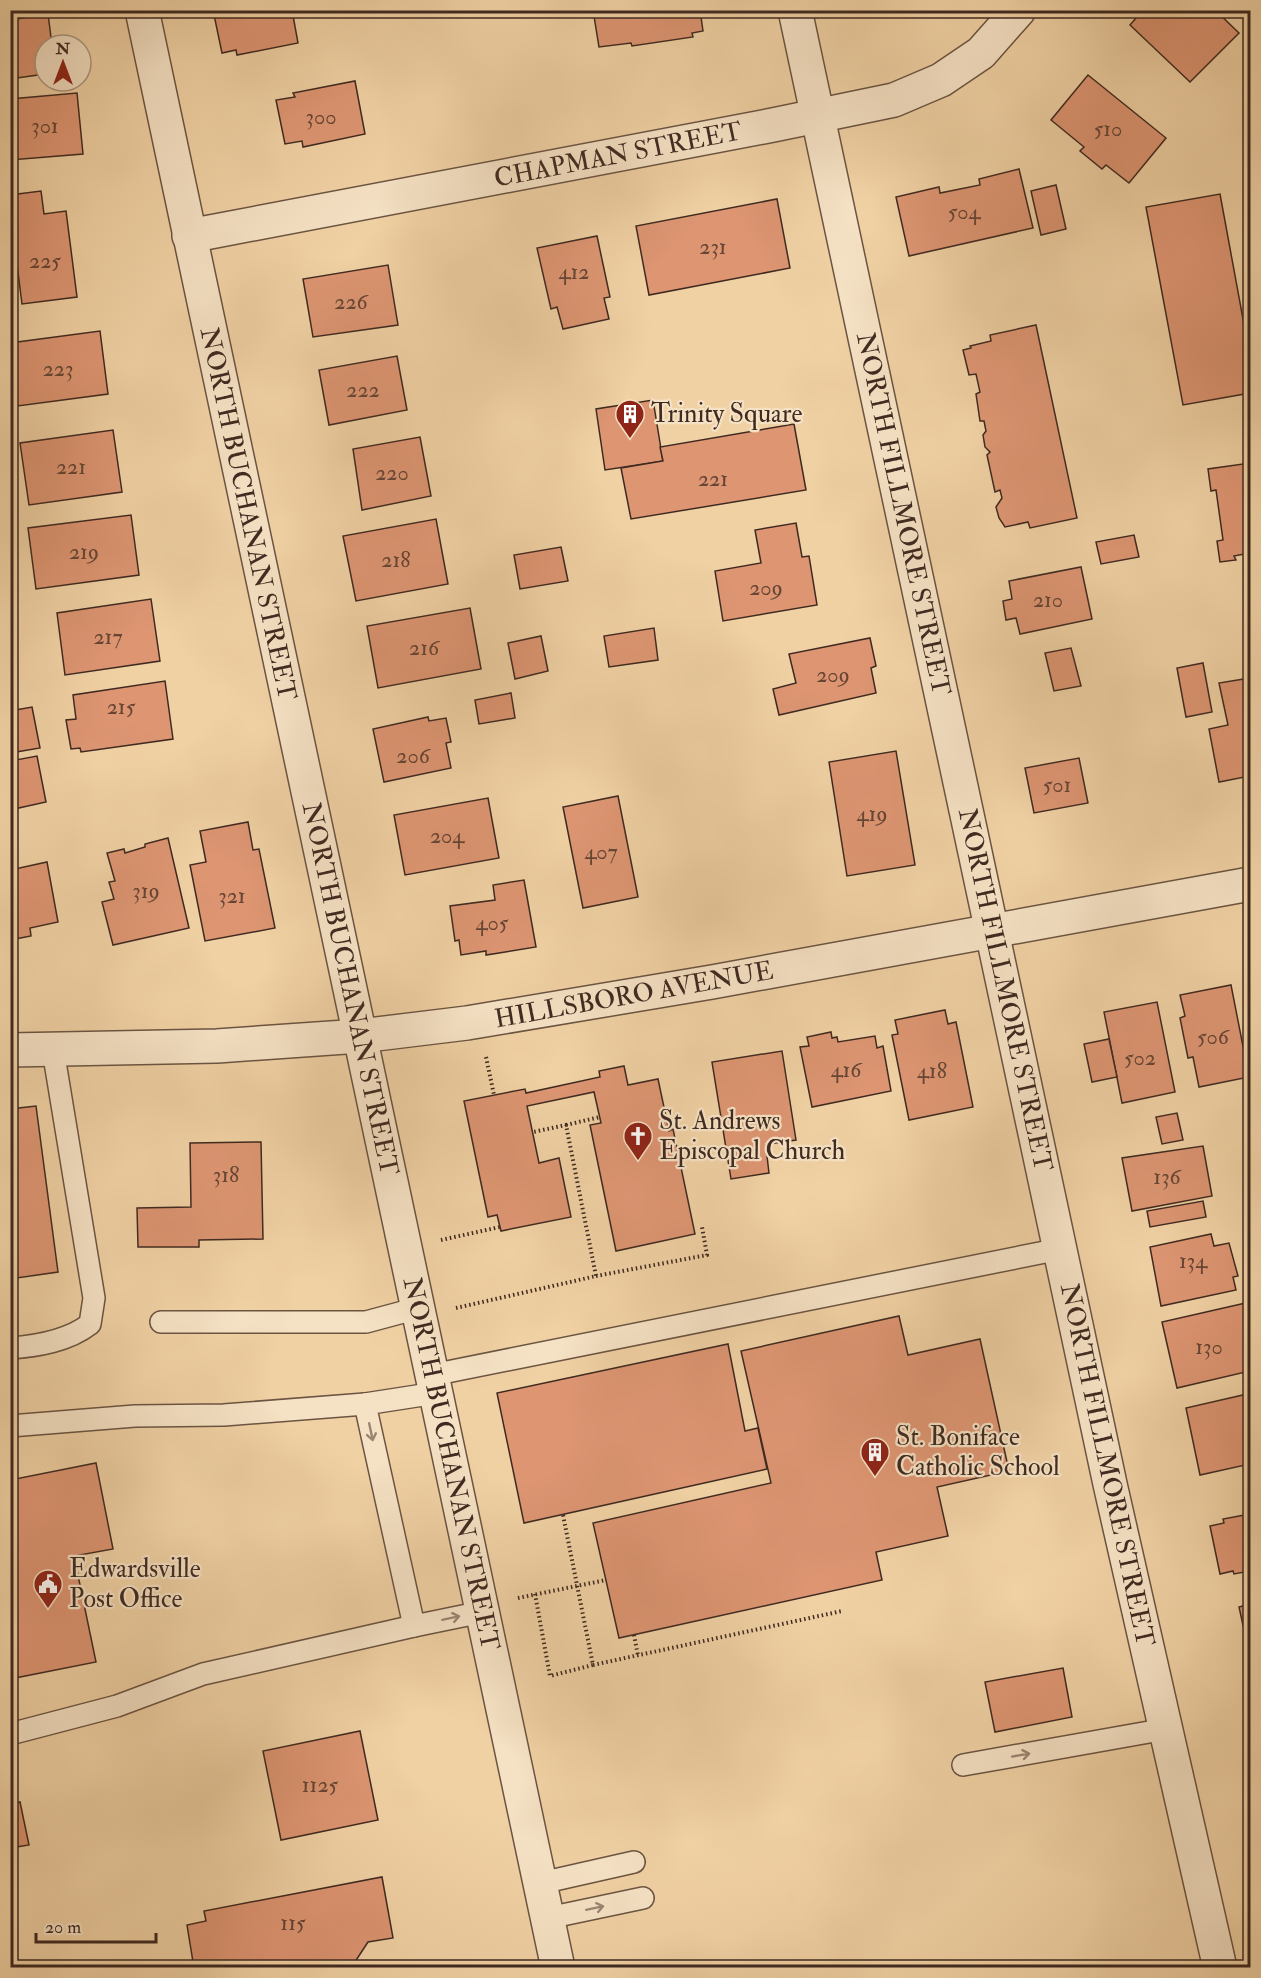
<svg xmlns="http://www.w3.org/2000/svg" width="1261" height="1978" font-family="'IM FELL Double Pica',serif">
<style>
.building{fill:#dd9572;stroke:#3f2a21;stroke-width:1.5}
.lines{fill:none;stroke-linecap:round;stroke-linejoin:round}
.service-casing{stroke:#6b5442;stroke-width:24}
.minor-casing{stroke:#6b5442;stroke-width:36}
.tertiary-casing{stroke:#6b5442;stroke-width:36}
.path{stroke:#3f2a21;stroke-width:4;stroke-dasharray:1.5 3;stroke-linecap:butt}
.service{stroke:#f5e1c4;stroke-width:21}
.minor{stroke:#f5e1c4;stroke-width:33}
.tertiary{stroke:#f5e1c4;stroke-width:33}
.oneway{stroke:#9a8672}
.labels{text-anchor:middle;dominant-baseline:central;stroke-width:4.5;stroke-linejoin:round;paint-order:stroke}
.number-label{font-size:22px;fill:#664535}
.street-label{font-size:26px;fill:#3f2a21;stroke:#f5e1c4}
.poi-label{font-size:26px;fill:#3f2a21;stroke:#f5e1c4;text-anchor:start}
</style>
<rect width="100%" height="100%" fill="#f0d1a4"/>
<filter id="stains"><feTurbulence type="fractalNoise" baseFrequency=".00333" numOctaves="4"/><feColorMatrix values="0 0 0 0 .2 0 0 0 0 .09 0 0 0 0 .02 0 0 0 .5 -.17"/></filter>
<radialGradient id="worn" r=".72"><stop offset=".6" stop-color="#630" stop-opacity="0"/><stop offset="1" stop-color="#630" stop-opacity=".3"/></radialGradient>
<g class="building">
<path d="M213 10H292L298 43 237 55 236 50 222 53Z"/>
<path d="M593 10H700L703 31 692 33 693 37 632 46 631 43 599 47Z"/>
<path d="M1143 10H1215L1239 33 1190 82 1130 25Z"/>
<path d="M48 14 52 45H45V74L10 79V20Z"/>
<path d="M1088 75 1166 138 1129 183 1106 165 1102 169 1080 151 1084 147 1051 120Z"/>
<path d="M355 81 365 134 303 147 302 141 285 144 276 100 295 97 293 93Z"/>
<path d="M77 93 83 154 10 160V99Z"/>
<path d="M1019 169 1033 228 909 256 896 197 939 187 940 193 980 185 979 179Z"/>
<path d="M1056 185 1066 229 1041 235 1031 191Z"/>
<path d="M41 191 44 214 66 211 77 297 22 304 12 225H10V195Z"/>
<path d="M1220 194 1250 357V393L1183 405 1146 207Z"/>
<path d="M777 199 790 268 649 295 636 226Z"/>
<path d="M597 236 610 297 604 298 609 319 563 329 557 307 551 309 537 248Z"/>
<path d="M388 265 398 325 313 337 303 279Z"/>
<path d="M1036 325 1077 518 1030 528 1028 522 1005 527 999 518 996 507 1002 498 1000 490 995 492 987 455 990 452 985 447 983 435 986 431 984 421H980L976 394 980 392 976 374 969 375 963 350 971 348 970 346 991 341 990 335Z"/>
<path d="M100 331 108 394 10 407V343Z"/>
<path d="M397 356 407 410 329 425 319 370Z"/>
<path d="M653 400 663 461 605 470 596 409Z"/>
<path d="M794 424 806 490 631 519 621 468 663 461 660 447Z"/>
<path d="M113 430 122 492 29 505 20 443Z"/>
<path d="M420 437 431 496 362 510 353 449Z"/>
<path d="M1250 463V553L1234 556 1236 560 1220 562 1217 541 1223 540 1216 490 1211 491 1208 469Z"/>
<path d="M131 515 139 575 36 589 28 528Z"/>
<path d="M436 519 448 584 356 601 343 536Z"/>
<path d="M796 523 802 557 809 556 817 605 723 621 715 571 761 563 755 530Z"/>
<path d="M1134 535 1139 557 1101 564 1096 542Z"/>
<path d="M561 547 568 581 520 589 514 555Z"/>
<path d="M1081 567 1092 619 1020 634 1016 618 1006 620 1003 601 1012 599 1009 581Z"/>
<path d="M151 599 160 661 65 675 57 613Z"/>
<path d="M470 608 481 669 378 688 367 626Z"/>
<path d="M654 628 658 660 609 667 604 636Z"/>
<path d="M541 636 548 671 515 679 508 643Z"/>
<path d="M870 638 876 666 871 668 876 693 779 715 773 689 796 683 789 654Z"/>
<path d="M1071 648 1081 686 1054 691 1045 653Z"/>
<path d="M1203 663 1212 712 1186 717 1177 668Z"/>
<path d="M1250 678V776L1219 782 1209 729 1228 725 1219 683Z"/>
<path d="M165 681 173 739 81 752 80 748 71 749 66 720 76 719 73 695Z"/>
<path d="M511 693 515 718 479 724 475 700Z"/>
<path d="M32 707 40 748 10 753V711Z"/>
<path d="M428 717 429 721 446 718 451 742 446 743 451 768 384 782 373 729Z"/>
<path d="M896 751 915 865 847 876 829 762Z"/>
<path d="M37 756 46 802 14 809 10 793V761Z"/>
<path d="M1079 758 1088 803 1034 813 1025 768Z"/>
<path d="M618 796 638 897 583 908 563 807Z"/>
<path d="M488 798 499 858 405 875 394 815Z"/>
<path d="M248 822 253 850 259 849 275 928 205 941 190 865 206 862 200 831Z"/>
<path d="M168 838 189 928 113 945 102 902 114 899 109 882 115 881 107 853 124 849 125 853 145 847V844Z"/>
<path d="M47 862 58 922 30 928 31 936 10 940V870Z"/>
<path d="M524 880 536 947 486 955V951L461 955 459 940 455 941 450 906 495 900 493 885Z"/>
<path d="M1231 985 1249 1077 1199 1087 1193 1057 1188 1058 1180 1018 1185 1016 1180 995Z"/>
<path d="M1157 1002 1175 1092 1122 1103 1104 1012Z"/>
<path d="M945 1010 948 1024 956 1022 973 1107 909 1120 892 1035 898 1034 895 1020Z"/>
<path d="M831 1032 832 1038 837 1037 838 1042 875 1036 877 1048 883 1046 891 1091 812 1107 800 1047 809 1046 807 1037Z"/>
<path d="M1109 1039 1117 1077 1092 1082 1084 1044Z"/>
<path d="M782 1051 796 1140 768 1144 770 1156H767L769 1173 731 1179 712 1062Z"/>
<path d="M624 1066 628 1085 658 1079 669 1131 673 1129 695 1234 616 1251 590 1125 601 1123 594 1092 527 1106 539 1163 559 1158 571 1217 501 1231 497 1215 488 1217 464 1101 525 1089 526 1093 600 1077 599 1071Z"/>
<path d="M36 1106 58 1272 10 1279V1109Z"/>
<path d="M1177 1113 1183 1140 1162 1144 1156 1117Z"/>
<path d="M261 1142 263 1239 199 1240V1247H138L137 1208 191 1207 190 1143Z"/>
<path d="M1203 1146 1212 1196 1132 1211 1122 1158Z"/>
<path d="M1203 1201 1206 1217 1150 1227 1147 1211Z"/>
<path d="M1211 1234 1214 1246 1229 1243 1238 1276 1233 1277 1236 1290 1161 1306 1150 1247Z"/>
<path d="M1250 1302V1371L1177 1388 1162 1322Z"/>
<path d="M899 1316 908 1355 980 1339 1009 1471 937 1487 948 1536 876 1552 882 1580 619 1638 593 1523 771 1483 741 1351Z"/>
<path d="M728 1344 745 1431 758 1428 767 1469 524 1523 497 1393Z"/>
<path d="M1243 1395 1249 1418H1250V1464L1200 1475 1186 1408Z"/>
<path d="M96 1463 113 1549 74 1556 96 1662 10 1679V1480Z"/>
<path d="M1250 1514V1571L1234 1574 1233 1571 1220 1574 1210 1526 1224 1523 1223 1519Z"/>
<path d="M1250 1604V1657L1239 1607Z"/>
<path d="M1063 1668 1072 1717 995 1732 985 1682Z"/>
<path d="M360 1731 378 1820 281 1840 263 1751Z"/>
<path d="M20 1802 29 1845 10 1848V1804Z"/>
<path d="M382 1877 393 1938 368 1942 351 1968H214L213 1964 194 1968 187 1925 206 1921 204 1911Z"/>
<path d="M10 1927 17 1952 10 1954Z"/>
</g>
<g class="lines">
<g class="service-casing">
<g id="service">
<path d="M161 1322H366L418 1308"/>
<path d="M10 1348C38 1346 68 1341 90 1324L94 1298 53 1050"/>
<path d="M432 1375 1060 1249"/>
<path d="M436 1393 365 1404 414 1626 482 1612"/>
<path d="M10 1426 135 1416 224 1415 365 1404"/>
<path d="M10 1734 117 1706 203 1674 414 1626"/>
<path d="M963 1765 1166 1729"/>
<path d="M541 1883 634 1862"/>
<path d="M548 1918 643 1898"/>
</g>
</g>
<g class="minor-casing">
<g id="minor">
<path d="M142 10 558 1968"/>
<path d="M795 10 1110 1484 1220 1968"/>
<path d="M189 236 773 125 894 100 941 80 981 53 1019 10"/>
</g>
</g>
<g class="tertiary-casing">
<path id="tertiary" d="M10 1050 217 1046 360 1036 467 1023 712 982 1250 884"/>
</g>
<g class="path">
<path d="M486 1057 494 1095"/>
<path d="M566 1125 600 1117"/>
<path d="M441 1240 500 1227"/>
<path d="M596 1276 707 1255 702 1227"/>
<path d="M456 1308 596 1276 566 1125 533 1132"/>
<path d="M535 1594 550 1676 593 1665 563 1515"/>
<path d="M518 1598 606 1580"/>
<path d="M634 1635 638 1656"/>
<path d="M593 1665 842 1611"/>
</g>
<use href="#service" class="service"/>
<use href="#minor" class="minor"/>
<use href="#tertiary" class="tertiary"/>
</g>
<defs><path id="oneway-shaft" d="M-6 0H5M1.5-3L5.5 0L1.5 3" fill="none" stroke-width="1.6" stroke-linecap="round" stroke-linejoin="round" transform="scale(1.5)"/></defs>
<g class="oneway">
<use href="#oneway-shaft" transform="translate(371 1432) rotate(78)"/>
<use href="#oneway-shaft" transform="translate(451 1618) rotate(-12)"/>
<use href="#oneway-shaft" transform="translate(1021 1755) rotate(-10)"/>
<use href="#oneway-shaft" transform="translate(595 1908) rotate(-12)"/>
</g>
<defs>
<g id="building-pin" transform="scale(1.5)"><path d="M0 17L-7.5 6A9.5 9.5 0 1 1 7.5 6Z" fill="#8f2418" stroke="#f5e1c4"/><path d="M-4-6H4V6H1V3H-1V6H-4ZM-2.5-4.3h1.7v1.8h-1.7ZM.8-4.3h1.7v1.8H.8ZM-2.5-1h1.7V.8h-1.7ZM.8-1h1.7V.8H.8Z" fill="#fff"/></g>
<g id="church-pin" transform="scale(1.5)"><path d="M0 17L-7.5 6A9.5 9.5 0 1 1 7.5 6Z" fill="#8f2418" stroke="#f5e1c4"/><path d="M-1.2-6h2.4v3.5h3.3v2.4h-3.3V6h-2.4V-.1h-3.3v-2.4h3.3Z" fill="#fff"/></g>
<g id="civic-pin" transform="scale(1.5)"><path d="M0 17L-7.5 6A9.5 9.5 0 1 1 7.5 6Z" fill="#8f2418" stroke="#f5e1c4"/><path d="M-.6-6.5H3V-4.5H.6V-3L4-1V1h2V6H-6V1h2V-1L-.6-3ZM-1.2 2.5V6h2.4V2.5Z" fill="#fff"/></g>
</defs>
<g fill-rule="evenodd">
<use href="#building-pin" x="630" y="414"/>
<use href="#church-pin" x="638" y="1136"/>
<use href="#building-pin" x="875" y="1452"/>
<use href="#civic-pin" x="48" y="1584"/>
</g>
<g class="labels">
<g class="number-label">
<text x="321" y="117">300</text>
<text x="45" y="126">301</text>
<text x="1108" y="129">510</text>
<text x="964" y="212">504</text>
<text x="713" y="247">231</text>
<text x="45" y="261">225</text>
<text x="574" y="272">412</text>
<text x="351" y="302">226</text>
<text x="58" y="369">223</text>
<text x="363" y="390">222</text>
<text x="71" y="467">221</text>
<text x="392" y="473">220</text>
<text x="713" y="479">221</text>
<text x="84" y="552">219</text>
<text x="396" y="560">218</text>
<text x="766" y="588">209</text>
<text x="1048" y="600">210</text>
<text x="108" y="637">217</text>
<text x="424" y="648">216</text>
<text x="833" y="675">209</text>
<text x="121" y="707">215</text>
<text x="413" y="756">206</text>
<text x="1057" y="785">501</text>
<text x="872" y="814">419</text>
<text x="447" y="836">204</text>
<text x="601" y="852">407</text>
<text x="146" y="891">319</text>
<text x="232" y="896">321</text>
<text x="492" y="923">405</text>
<text x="1213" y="1037">506</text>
<text x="1140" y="1058">502</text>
<text x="846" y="1070">416</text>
<text x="932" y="1071">418</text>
<text x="226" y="1175">318</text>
<text x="1167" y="1177">136</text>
<text x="1193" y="1261">134</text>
<text x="1209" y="1347">130</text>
<text x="320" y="1785">1125</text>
<text x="293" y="1923">115</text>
</g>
<g class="street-label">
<text transform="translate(618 155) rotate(-11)">CHAPMAN STREET</text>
<text transform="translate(248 514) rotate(78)">NORTH BUCHANAN STREET</text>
<text transform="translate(903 514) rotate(78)">NORTH FILLMORE STREET</text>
<text transform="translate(350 989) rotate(78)">NORTH BUCHANAN STREET</text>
<text transform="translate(1005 990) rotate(78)">NORTH FILLMORE STREET</text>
<text transform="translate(634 995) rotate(-10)">HILLSBORO AVENUE</text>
<text transform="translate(451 1464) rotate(78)">NORTH BUCHANAN STREET</text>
<text transform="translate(1107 1465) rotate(78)">NORTH FILLMORE STREET</text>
</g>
<g class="poi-label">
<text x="651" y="414">Trinity Square</text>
<text x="659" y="1121">St. Andrews<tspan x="659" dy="30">Episcopal Church</tspan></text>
<text x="896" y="1437">St. Boniface<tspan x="896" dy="30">Catholic School</tspan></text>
<text x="69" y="1569">Edwardsville<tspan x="69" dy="30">Post Office</tspan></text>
</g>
</g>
<rect width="1261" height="1978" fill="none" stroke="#f0d1a4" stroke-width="36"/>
<rect x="12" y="12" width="1237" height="1954" fill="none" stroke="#3f2a21" stroke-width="3"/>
<rect x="18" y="18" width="1225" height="1942" fill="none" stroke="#3f2a21" stroke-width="1.5"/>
<g transform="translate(63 63)"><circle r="28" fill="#f5e1c4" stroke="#ac9883" stroke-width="1.5"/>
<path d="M0-4.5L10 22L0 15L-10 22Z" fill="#8f2418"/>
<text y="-9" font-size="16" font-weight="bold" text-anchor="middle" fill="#3f2a21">N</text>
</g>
<path d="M36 1933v9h120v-9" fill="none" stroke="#3f2a21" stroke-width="3"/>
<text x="45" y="1933" font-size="18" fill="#3f2a21" stroke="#f5e1c4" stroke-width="4.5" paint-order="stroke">20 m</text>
<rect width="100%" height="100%" filter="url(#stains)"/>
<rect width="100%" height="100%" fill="url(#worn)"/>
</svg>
